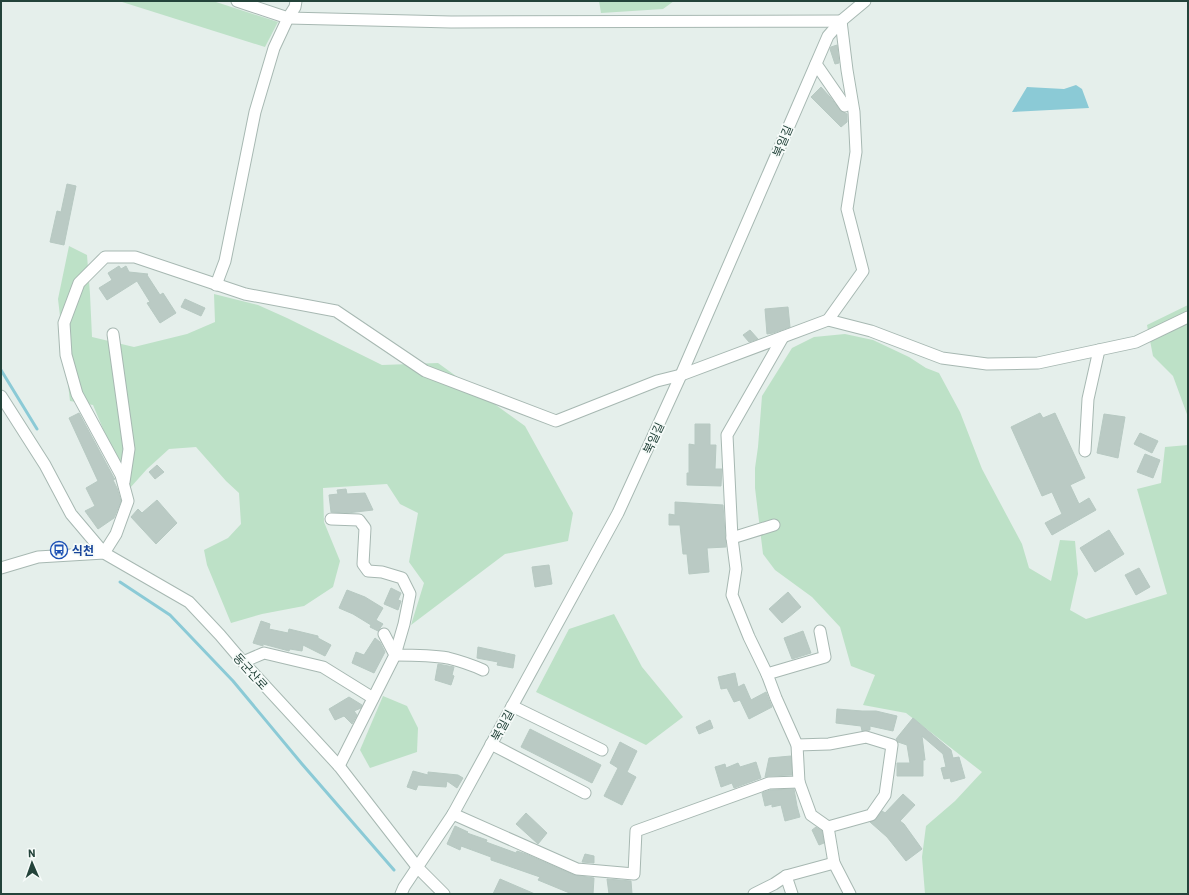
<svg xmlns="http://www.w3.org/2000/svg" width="1189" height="895" font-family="Barlow,'Noto Sans KR',sans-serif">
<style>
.green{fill:#bde1c7}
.water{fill:#8bcad6}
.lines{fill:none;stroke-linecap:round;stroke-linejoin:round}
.stream{stroke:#8bcad6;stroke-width:3}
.building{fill:#bacac4;stroke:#b7c9c2}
.minor-casing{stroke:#a7b8b2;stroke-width:13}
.minor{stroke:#fff;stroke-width:11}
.labels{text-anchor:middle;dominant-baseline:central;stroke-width:3.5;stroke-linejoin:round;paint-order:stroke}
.street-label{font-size:12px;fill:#23433a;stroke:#f6fbf9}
.transit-label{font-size:12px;font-weight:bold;fill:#164399;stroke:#f6fbf9;text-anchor:start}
</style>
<rect width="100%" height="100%" fill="#e5efeb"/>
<g class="green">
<path d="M119 1H213L278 22 265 47Z"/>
<path d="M599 1H674L663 9 601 13Z"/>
<path d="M69 246 87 255 90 294 92 337 134 347 187 334 215 322 214 294 258 305 287 318 382 365 438 363 525 426 573 513 568 541 505 554 411 625 424 583 409 562 418 513 400 504 387 484 323 488 324 522 340 561 333 587 304 606 262 614 231 623 207 565 204 550 228 538 241 524 239 493 226 481 196 447 169 449 147 469 130 488 117 462 93 405 70 401 58 299Z"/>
<path d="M1188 305V417L1173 376 1153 356 1147 325Z"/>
<path d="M845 334 873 340 909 357 926 368 939 373 960 412 982 469 1022 544 1029 568 1051 581 1060 540 1075 541 1078 574 1070 610 1086 619 1167 594 1137 489 1161 483 1165 447 1188 445V894H925L922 857 926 826 955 801 982 772 906 713 863 705 875 675 851 666 840 627 812 597 775 570 763 554 755 488V468L758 447 762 396 792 348 814 337Z"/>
<path d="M614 614 642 667 683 717 646 745 536 692 569 629Z"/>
<path d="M383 696 407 706 418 728 417 752 370 768 360 750Z"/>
</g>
<path class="water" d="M1076 85 1082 89 1089 108 1012 112 1027 87 1064 89Z"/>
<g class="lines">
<g class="stream">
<path d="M1 370 37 429"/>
<path d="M120 582 170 615 233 681 302 764 394 870"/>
</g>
</g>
<g class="building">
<path d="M837 45 839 63 835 64 830 49 831 47Z"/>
<path d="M821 87 830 97 840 110 847 114V122L841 127 811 97Z"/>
<path d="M67 184 76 186 64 245 50 242 57 211 61 212Z"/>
<path d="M119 266 121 269 126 266 129 272 148 274 147 275 160 295 163 293 176 313 160 323 147 303 150 302 137 281 107 300 99 288 112 280 108 273Z"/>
<path d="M185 299 205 308 201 316 181 307Z"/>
<path d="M788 307 790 327 773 333 767 334 765 309Z"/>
<path d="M750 330 758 339 749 342 743 335Z"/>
<path d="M79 413 114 478 115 479 113 480 117 488 121 501 114 518 98 529 85 511 95 506 86 488 98 481 69 418Z"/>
<path d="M1040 413 1043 418 1055 413 1085 478 1070 485 1079 504 1089 498 1096 510 1052 535 1045 523 1062 514 1052 492 1042 496 1011 427Z"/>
<path d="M1104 414 1125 417 1118 458 1097 453Z"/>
<path d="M695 424H710V445H716L715 469H722L721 486 687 485V473H689V444L695 445Z"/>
<path d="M1140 433 1158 441 1152 453 1134 444Z"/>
<path d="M1145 454 1160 460 1153 478 1137 472Z"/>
<path d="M157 465 164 472 155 479 149 472Z"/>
<path d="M346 489 347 494 365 493 373 510 347 513 331 512 329 495 338 494 337 490Z"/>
<path d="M157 500 177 523 156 544 131 517 138 509 142 513Z"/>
<path d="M675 502 723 505 726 547 707 548 709 572 689 574 687 554H683L680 525H669V514L675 515Z"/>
<path d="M1109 530 1124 554 1095 572 1080 548Z"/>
<path d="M549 565 552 584 535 587 532 567Z"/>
<path d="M1139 568 1150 587 1136 595 1125 575Z"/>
<path d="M391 588 401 593 398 600 401 601 398 610 384 604Z"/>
<path d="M347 590 365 597 383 608 376 620 383 624 378 631 370 627 371 625 353 614 339 608Z"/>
<path d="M788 592 801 607 782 623 769 609Z"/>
<path d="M261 621 270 624 269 629 288 633 289 629 318 636V638L331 645 325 656 303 645 302 651 290 649 289 651 263 644V646L253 643Z"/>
<path d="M803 631 811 653 792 659 784 638Z"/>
<path d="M375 638 380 642 385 652 374 673 352 663 356 652 364 655Z"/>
<path d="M478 647 515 655 513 668 497 665 498 662 477 658Z"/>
<path d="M438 664 454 667 452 675 454 676 451 685 435 680Z"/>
<path d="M735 673 738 687 744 684 751 700 766 692 772 707 749 719 740 700 734 702 727 688 721 689 718 677Z"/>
<path d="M349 697 362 705 361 708 354 711 357 715 352 724 344 716 335 720 329 709Z"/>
<path d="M837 709 862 711H876L897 716 893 731 870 726V730L862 731 861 726 836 723Z"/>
<path d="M913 718 951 750 953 758 959 757 965 778 951 782 950 778 944 779 941 768 946 767 943 754 922 736 925 760H923V776H897V763H910L907 745 898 742 896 739Z"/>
<path d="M710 720 713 728 699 734 696 727Z"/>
<path d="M530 729 601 765 592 783 521 747Z"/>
<path d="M620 742 637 751 627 772 636 777 622 805 604 796 618 768 610 763Z"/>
<path d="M791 756 792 775 769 776 765 777 769 758Z"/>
<path d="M756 762 761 778 734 788 732 783 721 787 715 767 725 764 726 768 738 763 740 767Z"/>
<path d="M413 771 428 775V772L458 775 463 778 457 788 447 781 446 787 418 785 416 790 407 787Z"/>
<path d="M794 789 797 806 800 817 785 821 781 805 772 807V804L765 806 762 793 770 790Z"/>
<path d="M903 794 915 805 900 821 904 824 922 849 906 861 887 837 870 822 876 819 882 811 885 813Z"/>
<path d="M526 813 547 833 538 844 516 824Z"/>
<path d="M455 826 468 832 467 833 487 840 486 842 516 853 517 851 526 854 574 875 594 878 593 894H572L538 880 540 877 491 860V857L461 846 460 850 447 844Z"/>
<path d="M816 827 822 831 824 843 819 845 812 830Z"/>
<path d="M585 854 594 856V863L582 862Z"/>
<path d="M500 879 535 894H493Z"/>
<path d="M607 879 631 881 632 894H609Z"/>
</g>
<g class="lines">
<g class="minor-casing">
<g id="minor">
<path d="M237 1 288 18 451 22 841 21 847 70 854 112 856 152 847 209 863 271 828 320"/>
<path d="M816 64 845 106"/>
<path d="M216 285 225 261 255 112 274 48 288 18 295 7 296 1"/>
<path d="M113 334 129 449 124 482"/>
<path d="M783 337 727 435 732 538 736 569 732 595 749 637 767 674 825 657 820 631"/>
<path d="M1 396 45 465 71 514 104 553 116 534 128 501 121 475 77 394 66 355 64 323 79 283 105 257H135L245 294 336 311 425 371 556 421 657 381 681 375 828 320 871 331 942 358 987 364 1038 363 1136 342 1188 317"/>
<path d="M1085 451 1088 399 1099 350"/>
<path d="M331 519 359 520 365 528 363 564 368 571 382 572 402 578 410 594 404 624 395 655C413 655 431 655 448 658 460 661 472 665 483 670"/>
<path d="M732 538 774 525"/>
<path d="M1 568 38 557 104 553 189 602 220 635 243 662 339 766 418 868 444 894"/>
<path d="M243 662 264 653 323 667 373 698"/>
<path d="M512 706 602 750"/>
<path d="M491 744 585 793"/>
<path d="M797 745 829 744 866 737 892 745 885 795 871 815 828 827 811 815 799 782"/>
<path d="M339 766 395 655 384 634"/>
<path d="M453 814 577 869 634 874 636 831 769 783 799 782 797 745 776 698 767 674"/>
<path d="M828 827 834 863 850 894"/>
<path d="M786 876 792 894"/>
<path d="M401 894 404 887 453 814 618 513 681 375 828 36 841 21 865 1"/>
<path d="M754 894 774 884 786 876 834 863"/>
</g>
</g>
<use href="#minor" class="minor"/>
</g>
<defs>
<g id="bus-ring" transform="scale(0.9)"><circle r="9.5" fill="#f6fbf9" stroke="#1a4fb4" stroke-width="1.5"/><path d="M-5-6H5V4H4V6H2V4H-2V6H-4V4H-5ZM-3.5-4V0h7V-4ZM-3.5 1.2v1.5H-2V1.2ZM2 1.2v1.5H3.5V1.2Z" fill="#1a4fb4"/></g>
</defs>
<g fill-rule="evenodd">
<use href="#bus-ring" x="59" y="550"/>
</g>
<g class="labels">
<g class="street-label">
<text transform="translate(782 141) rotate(-67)">북일길</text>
<text transform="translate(653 438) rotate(-65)">북일길</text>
<text transform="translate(251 671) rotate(48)">동군산로</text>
<text transform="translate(502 725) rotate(-61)">북일길</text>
</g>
<g class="transit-label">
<text x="72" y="550">식천</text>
</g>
</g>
<rect width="1189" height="895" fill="none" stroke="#23433a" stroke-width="4"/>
<g transform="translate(32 863) rotate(358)" stroke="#f6fbf9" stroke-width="3" paint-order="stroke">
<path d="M0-3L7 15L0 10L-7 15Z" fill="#23433a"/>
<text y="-6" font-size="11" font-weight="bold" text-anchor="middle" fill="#23433a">N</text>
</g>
</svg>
